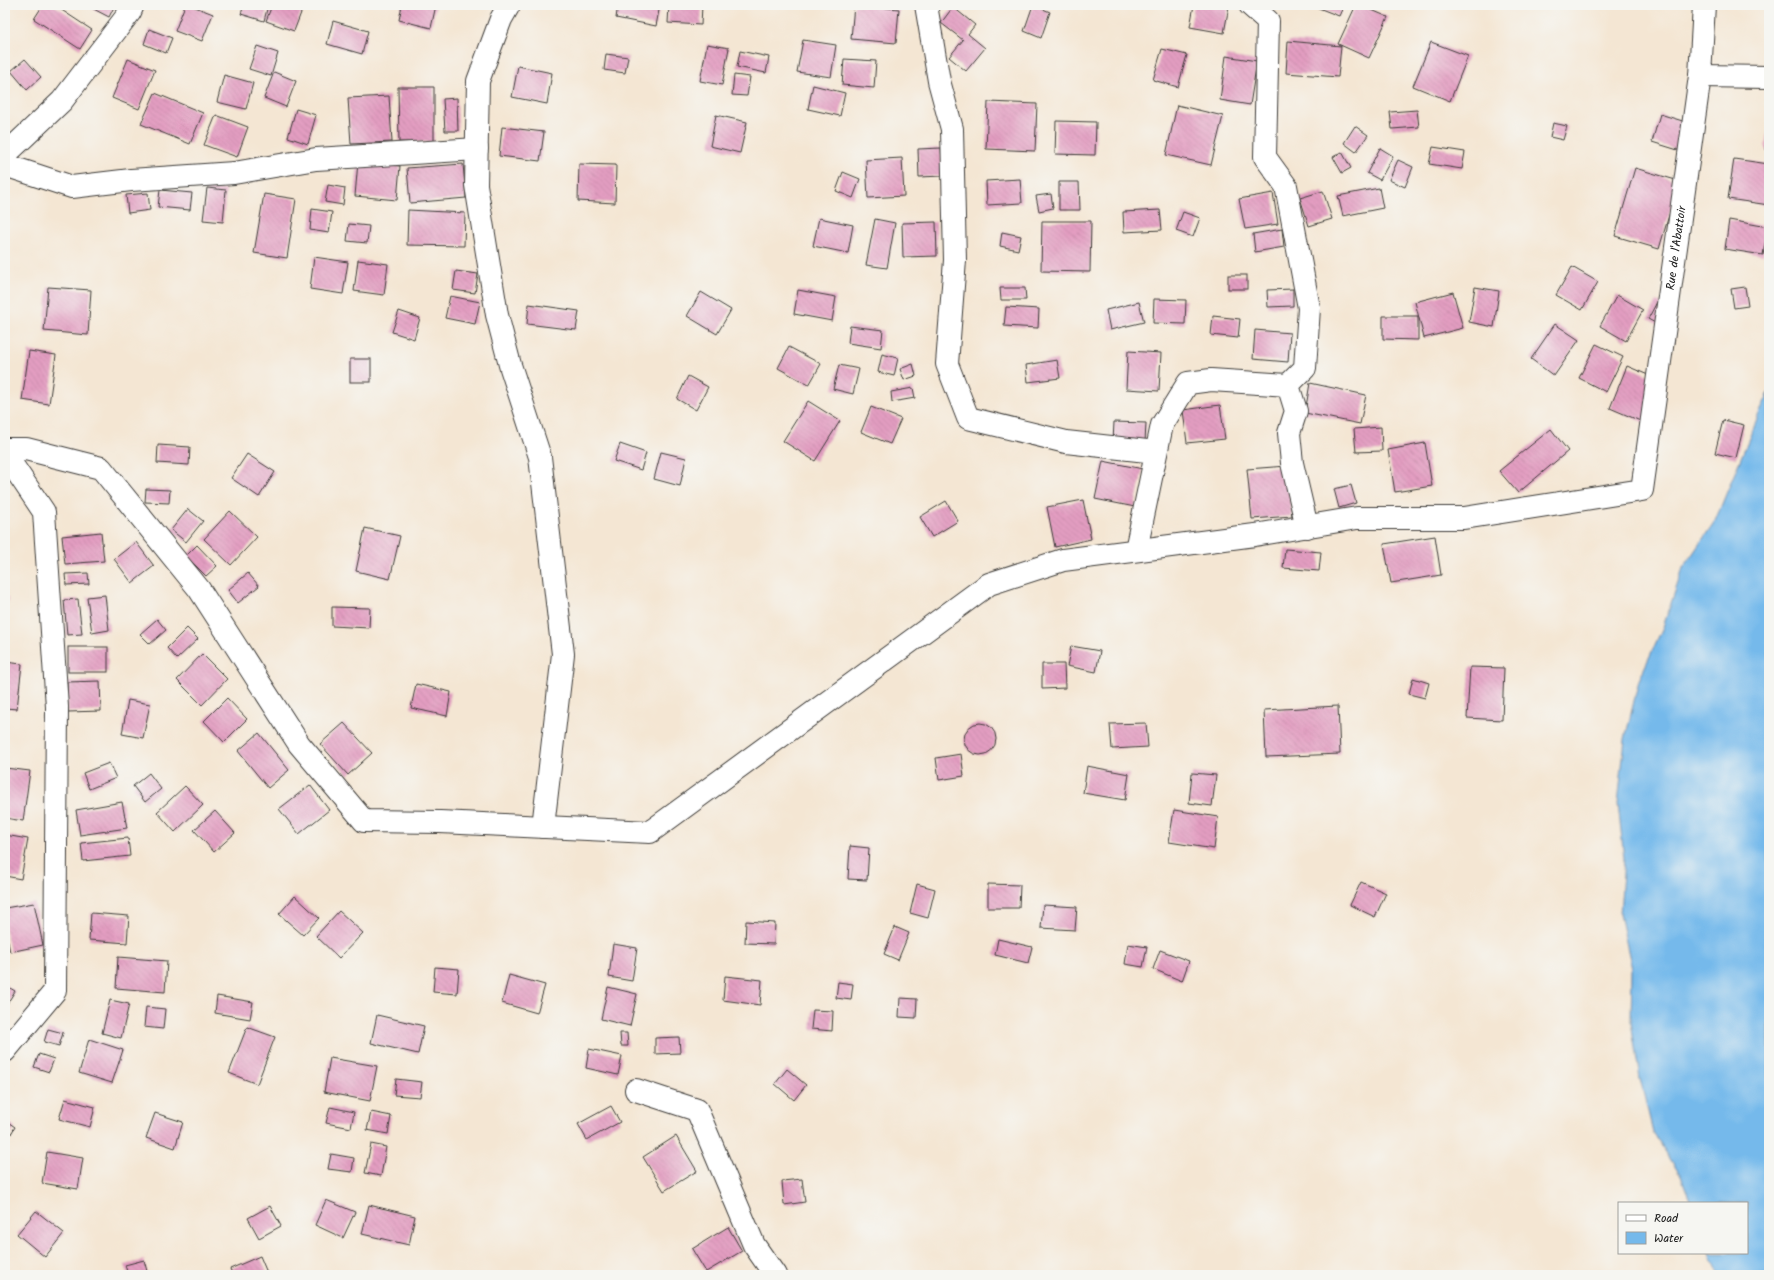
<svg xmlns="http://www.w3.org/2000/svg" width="1774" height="1280" font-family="Kalam,sans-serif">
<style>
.water{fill:#75b9eb;stroke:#486a84}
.building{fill:url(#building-back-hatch)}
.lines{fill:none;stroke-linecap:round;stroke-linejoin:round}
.street-casing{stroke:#3c3a37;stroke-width:24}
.street{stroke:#fff;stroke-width:22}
.labels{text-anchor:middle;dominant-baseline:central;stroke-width:3;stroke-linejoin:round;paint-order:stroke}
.street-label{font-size:12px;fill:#1c1c1c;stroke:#f6f6f2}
</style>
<defs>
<pattern id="building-back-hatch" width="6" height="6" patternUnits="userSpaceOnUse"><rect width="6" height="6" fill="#e39dc1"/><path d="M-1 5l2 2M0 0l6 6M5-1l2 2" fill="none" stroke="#c287a5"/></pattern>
</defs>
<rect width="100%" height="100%" fill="#f6f6f2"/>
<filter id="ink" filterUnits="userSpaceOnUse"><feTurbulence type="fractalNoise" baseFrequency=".025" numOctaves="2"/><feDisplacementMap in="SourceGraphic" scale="8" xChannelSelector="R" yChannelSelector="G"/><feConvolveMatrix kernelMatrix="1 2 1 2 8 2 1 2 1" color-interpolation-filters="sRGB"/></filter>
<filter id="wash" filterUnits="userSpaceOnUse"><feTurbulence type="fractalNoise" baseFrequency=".012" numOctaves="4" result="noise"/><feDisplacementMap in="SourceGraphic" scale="16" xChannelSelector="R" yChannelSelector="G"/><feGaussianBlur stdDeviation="0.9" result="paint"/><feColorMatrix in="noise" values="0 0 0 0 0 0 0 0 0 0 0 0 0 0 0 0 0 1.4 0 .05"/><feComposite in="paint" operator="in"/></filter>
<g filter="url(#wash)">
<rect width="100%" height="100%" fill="#f4e6d3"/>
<path class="water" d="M1769 393V1275H1720L1710 1253H1747V1203H1691L1681 1176 1653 1132 1640 1079 1631 1023 1632 969 1620 914 1624 859 1618 803 1625 739 1639 680 1663 627 1683 568 1715 521 1761 409Z"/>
<g id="blocks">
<g class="building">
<path d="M43 5H54L92 30 80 49 34 19Z"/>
<path d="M86 5H115L109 17Z"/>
<path d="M185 5H190L213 14 202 41 175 31Z"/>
<path d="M244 5H268L264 21 241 14Z"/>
<path d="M272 5H304L294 31 266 21Z"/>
<path d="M402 5H436L431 28 399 20Z"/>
<path d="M618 5H660L656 26 616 18Z"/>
<path d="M669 5H702L701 25 668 23Z"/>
<path d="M854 5 899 9 896 43 851 39Z"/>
<path d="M1033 5 1050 12 1041 38 1024 31Z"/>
<path d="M1125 5H1135L1134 8Z"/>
<path d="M1163 5H1173L1172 8Z"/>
<path d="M1194 5 1229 6 1224 33 1190 27Z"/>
<path d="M1311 5H1344L1339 16Z"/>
<path d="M1356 5H1360L1388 17 1369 58 1338 44Z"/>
<path d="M953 7 975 25 968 34 985 48 966 71 949 57 963 40 941 23Z"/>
<path d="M333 21 368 31 362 54 327 44Z"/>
<path d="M149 29 172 38 166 53 144 44Z"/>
<path d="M803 40 836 45 831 77 797 72Z"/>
<path d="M1288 41 1341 46 1338 77 1286 73Z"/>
<path d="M1431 42 1468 56 1450 101 1413 86Z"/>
<path d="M707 44 729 48 722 85 700 81Z"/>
<path d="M257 46 278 53 271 76 249 69Z"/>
<path d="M1162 49 1187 55 1178 87 1153 80Z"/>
<path d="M740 51 769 57 766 73 737 67Z"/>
<path d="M606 54 628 57 625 73 604 70Z"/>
<path d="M1226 56 1257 61 1250 105 1220 100Z"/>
<path d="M25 59 41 77 27 90 11 71Z"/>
<path d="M128 59 155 70 139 109 112 98Z"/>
<path d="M844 59 876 61 874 88 842 85Z"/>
<path d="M518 66 552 73 547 104 512 97Z"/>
<path d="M274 72 296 81 286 107 264 98Z"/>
<path d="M224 75 253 83 246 109 217 102Z"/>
<path d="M734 75 750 77 747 96 732 95Z"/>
<path d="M813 85 845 93 840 116 808 109Z"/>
<path d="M398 87H434V142H399Z"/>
<path d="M155 93 203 113 190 144 141 124Z"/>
<path d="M389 96 392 142 351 144 348 98Z"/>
<path d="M457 98 458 131H445L443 99Z"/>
<path d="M988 102 1037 104 1035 151 986 149Z"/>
<path d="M1177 105 1223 116 1211 165 1166 155Z"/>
<path d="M296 109 316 115 308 144 288 137Z"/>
<path d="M1417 110 1419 127 1392 129 1390 112Z"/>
<path d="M1660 114 1689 123 1681 151 1652 142Z"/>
<path d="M216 115 248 127 237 157 204 145Z"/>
<path d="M716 115 747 122 740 153 710 146Z"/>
<path d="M1056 121 1096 122 1095 155 1055 154Z"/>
<path d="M1553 123 1567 126 1563 140 1550 137Z"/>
<path d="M1355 126 1368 135 1356 152 1344 143Z"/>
<path d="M502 127 544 132 540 161 499 156Z"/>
<path d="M1767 134 1769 135V150L1765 149Z"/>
<path d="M1433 147 1465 152 1462 169 1429 164Z"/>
<path d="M941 148 943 176 919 177 918 149Z"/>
<path d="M1380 148 1393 156 1380 180 1367 173Z"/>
<path d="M1342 152 1351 168 1342 173 1333 157Z"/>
<path d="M902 158 904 196 868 198 866 160Z"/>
<path d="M1734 159 1769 164V205L1728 199Z"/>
<path d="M1398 160 1413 167 1405 187 1389 180Z"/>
<path d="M358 162 400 166 397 200 355 196Z"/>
<path d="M463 164 466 198 410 203 407 168Z"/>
<path d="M579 164 616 165 615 203 578 201Z"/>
<path d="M1635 168 1679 181 1659 249 1615 236Z"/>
<path d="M843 172 860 179 853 198 836 191Z"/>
<path d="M1020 179 1022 203 987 205 986 181Z"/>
<path d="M1059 182H1079L1080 210H1059Z"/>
<path d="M328 185 345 188 343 205 325 202Z"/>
<path d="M207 188 226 190 223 222 203 220Z"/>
<path d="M1379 188 1383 208 1343 216 1338 196Z"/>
<path d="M160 190 192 193 190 210 158 207Z"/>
<path d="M1323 191 1332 219 1309 226 1300 198Z"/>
<path d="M148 193 150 210 128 213 126 195Z"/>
<path d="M1273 193 1278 224 1245 229 1239 199Z"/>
<path d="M264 194 296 199 287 258 254 253Z"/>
<path d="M1051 194 1053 208 1039 211 1036 196Z"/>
<path d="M312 209 332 212 329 233 310 230Z"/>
<path d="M408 210 465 213 464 246 407 245Z"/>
<path d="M1160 210 1162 230 1124 232 1123 212Z"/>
<path d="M1183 212 1200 218 1193 237 1176 231Z"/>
<path d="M819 218 853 225 848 253 813 246Z"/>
<path d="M875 219 895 223 887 268 866 265Z"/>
<path d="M1729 220 1768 227 1763 255 1725 249Z"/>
<path d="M1042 221H1091L1090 272 1041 271Z"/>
<path d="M936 222 937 256 903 257 902 223Z"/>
<path d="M349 224 369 226 367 243 347 241Z"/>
<path d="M1282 229 1284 247 1255 252 1253 234Z"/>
<path d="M1002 232 1021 236 1018 250 1000 246Z"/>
<path d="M314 257 348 262 343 294 310 289Z"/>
<path d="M358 260 388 264 384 295 354 291Z"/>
<path d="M1572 267 1598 282 1582 310 1556 295Z"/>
<path d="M456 271 478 274 475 293 453 290Z"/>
<rect x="1228" y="275" width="19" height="14"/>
<path d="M48 287 91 290 88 335 44 331Z"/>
<path d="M1475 287 1499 291 1494 327 1469 322Z"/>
<path d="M1745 287 1748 306 1734 308 1731 289Z"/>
<path d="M1000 288H1025L1026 300H1001Z"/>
<path d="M1293 289V306L1268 307 1267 290Z"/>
<path d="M798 290 836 297 832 321 794 314Z"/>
<path d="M701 292 731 310 717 334 687 316Z"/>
<path d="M1453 292 1463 328 1424 338 1415 302Z"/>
<path d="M1617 295 1643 310 1626 341 1600 326Z"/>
<path d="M450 296 480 302 475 324 445 318Z"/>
<path d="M1154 299 1186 300 1185 324 1153 323Z"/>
<path d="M1139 302 1144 322 1110 330 1106 310Z"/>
<path d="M1657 302 1675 312 1666 329 1648 319Z"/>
<path d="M529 304 579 311 576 330 527 324Z"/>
<path d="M1006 307 1039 309 1038 328 1004 326Z"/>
<path d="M399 311 420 318 414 339 392 332Z"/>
<path d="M1213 316 1240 319 1238 338 1211 335Z"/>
<path d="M1383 316H1418V340L1383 339Z"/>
<path d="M1555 324 1579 340 1554 376 1531 359Z"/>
<path d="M850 326 883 330 881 348 848 343Z"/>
<path d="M1255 330 1290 333 1288 362 1253 359Z"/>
<path d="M1596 344 1623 357 1606 392 1579 378Z"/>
<path d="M789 347 821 364 809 385 778 368Z"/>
<path d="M29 351 56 355 49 404 22 400Z"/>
<path d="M1128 351 1161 353 1159 391 1126 389Z"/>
<path d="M882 354 898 358 894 376 878 372Z"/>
<rect x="350" y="359" width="21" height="23"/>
<path d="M1057 360 1060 378 1028 382 1026 365Z"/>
<path d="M913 364 916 376 904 380 900 369Z"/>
<path d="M839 365 859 369 853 394 833 389Z"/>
<path d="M1627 366 1662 381 1645 423 1610 408Z"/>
<path d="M688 376 708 387 696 410 677 399Z"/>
<path d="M1310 383 1366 395 1360 424 1305 413Z"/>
<path d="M913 388 915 398 892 402 891 392Z"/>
<path d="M808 401 840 421 815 461 783 441Z"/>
<path d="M1220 405 1225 439 1187 443 1183 410Z"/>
<path d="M871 407 901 419 890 444 861 432Z"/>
<path d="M1723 420 1744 425 1736 458 1715 453Z"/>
<path d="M1114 422 1146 423 1145 443 1113 442Z"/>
<path d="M1381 427 1382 451 1356 452 1354 429Z"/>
<path d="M1551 429 1568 451 1518 493 1499 471Z"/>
<path d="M1425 443 1432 486 1395 492 1388 450Z"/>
<path d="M620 444 646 453 641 470 614 461Z"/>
<path d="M158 445 190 447 189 465 157 463Z"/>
<path d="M661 452 686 458 680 486 654 479Z"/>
<path d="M247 454 275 472 259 497 231 478Z"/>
<path d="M1103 461 1143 469 1135 507 1095 499Z"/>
<path d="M1287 466 1292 516 1252 519 1247 469Z"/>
<path d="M1351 485 1356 503 1339 508 1334 489Z"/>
<path d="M146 489 170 490 169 503 145 502Z"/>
<path d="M1083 500 1091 539 1055 547 1047 507Z"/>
<path d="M946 501 958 521 932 537 920 517Z"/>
<path d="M188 509 203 521 186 542 171 530Z"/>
<path d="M230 511 257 537 231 565 204 539Z"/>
<path d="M365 528 400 536 390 579 356 571Z"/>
<path d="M101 532 104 561 65 564 62 536Z"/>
<path d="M1435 536 1441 575 1391 583 1384 544Z"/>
<path d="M136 542 154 566 132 583 114 559Z"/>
<path d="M197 545 217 566 206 576 186 556Z"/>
<path d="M1285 549 1321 552 1319 571 1283 568Z"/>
<path d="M88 573 89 584 66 585 65 574Z"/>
<path d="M248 573 259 586 238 603 228 590Z"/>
<path d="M105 595 109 630 92 633 87 597Z"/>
<path d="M5 597 8 598 6 611H5Z"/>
<path d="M78 599 82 634 67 635 64 600Z"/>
<path d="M332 607 370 608 369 628 332 626Z"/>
<path d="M157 619 166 630 150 644 140 634Z"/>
<path d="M187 628 198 639 177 659 167 648Z"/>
<path d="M1071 646 1100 651 1096 672 1067 666Z"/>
<rect x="68" y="647" width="40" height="25"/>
<path d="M202 654 227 679 202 705 177 680Z"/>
<path d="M5 662 22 664 17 709 5 708Z"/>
<path d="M1042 664H1064L1065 688 1042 689Z"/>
<path d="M1470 667 1504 668 1502 720 1467 718Z"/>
<path d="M1413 678 1429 683 1425 698 1409 694Z"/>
<path d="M100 681 101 711 68 712 67 682Z"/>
<path d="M416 684 451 692 447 716 411 708Z"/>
<path d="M227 698 247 719 224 742 204 721Z"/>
<path d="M128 700 150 704 143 738 122 734Z"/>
<path d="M1338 706 1340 754 1266 757 1264 710Z"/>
<circle cx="980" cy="739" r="16"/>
<path d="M344 723 372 753 348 775 320 744Z"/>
<path d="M1146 723 1148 747 1112 749 1110 724Z"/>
<path d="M259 733 289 770 268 788 238 751Z"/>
<path d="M961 754 964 776 939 780 936 758Z"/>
<path d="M109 763 116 778 89 789 83 773Z"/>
<path d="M1087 766 1129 774 1125 800 1083 793Z"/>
<path d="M5 768 30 771 23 821 5 818Z"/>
<path d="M149 773 161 789 145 802 133 786Z"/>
<path d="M1192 773 1216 775 1212 806 1189 803Z"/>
<path d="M310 785 329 810 299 834 279 809Z"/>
<path d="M185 786 203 805 175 832 157 812Z"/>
<path d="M122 802 127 828 80 835 76 810Z"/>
<path d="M1174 810 1218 817 1214 849 1169 842Z"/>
<path d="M215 811 235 833 214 852 194 830Z"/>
<path d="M5 835 28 839 21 879 5 876Z"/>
<path d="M128 838 130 856 83 861 81 843Z"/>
<path d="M850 846 869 848 867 880 848 879Z"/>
<path d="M1361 882 1386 893 1375 917 1350 905Z"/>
<path d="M917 884 935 889 928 918 910 913Z"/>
<path d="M988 884 1020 885 1019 908H988Z"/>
<path d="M295 896 319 918 303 935 279 914Z"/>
<path d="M34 903 43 945 10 952 5 927V908Z"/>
<path d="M1043 905 1077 907 1075 930 1041 928Z"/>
<path d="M339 911 363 933 339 958 316 936Z"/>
<path d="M91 913 129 916 127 943 89 940Z"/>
<path d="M746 921 775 923 774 944 745 943Z"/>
<path d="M895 927 909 933 898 960 884 954Z"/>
<path d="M998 939 1032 947 1028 963 995 955Z"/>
<path d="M613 944 637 948 632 981 609 977Z"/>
<path d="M1128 944 1147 947 1143 967 1125 964Z"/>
<path d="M1160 950 1189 961 1182 981 1153 969Z"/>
<path d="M118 957 167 961 165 992 116 988Z"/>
<path d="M435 967 459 969 457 994 433 992Z"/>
<path d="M509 975 545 985 537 1013 502 1003Z"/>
<path d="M725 976 762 980 760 1005 723 1000Z"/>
<path d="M838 982 853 984 851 1000 836 998Z"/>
<path d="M5 985 15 991 5 1007Z"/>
<path d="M608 987 637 994 630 1026 601 1019Z"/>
<path d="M217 996 253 1002 250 1019 215 1013Z"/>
<path d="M900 998 917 999 916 1018 899 1017Z"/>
<path d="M110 1000 129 1004 121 1038 102 1033Z"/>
<path d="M146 1007 165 1009 163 1029 144 1027Z"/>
<path d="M813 1010 833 1011 832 1031 811 1029Z"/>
<path d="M377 1015 424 1026 418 1054 371 1043Z"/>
<path d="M247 1027 275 1037 257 1084 229 1073Z"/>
<path d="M48 1029 63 1033 59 1046 44 1042Z"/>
<path d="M620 1033H627L628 1046H621Z"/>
<path d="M679 1037 680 1053 655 1054V1038Z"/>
<path d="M89 1039 123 1050 112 1083 79 1073Z"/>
<path d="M589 1049 622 1056 618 1075 586 1068Z"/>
<path d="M39 1054 54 1059 49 1072 34 1067Z"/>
<path d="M330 1058 377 1066 370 1101 324 1092Z"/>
<path d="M787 1069 806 1085 794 1100 775 1084Z"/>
<path d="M396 1079 422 1082 420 1097 394 1095Z"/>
<path d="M65 1099 95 1107 90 1127 59 1119Z"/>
<path d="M611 1106 620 1122 587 1140 578 1124Z"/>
<path d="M330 1107 354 1112 351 1128 326 1123Z"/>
<path d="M371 1112 391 1116 388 1134 367 1130Z"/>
<path d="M155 1113 183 1122 175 1148 146 1138Z"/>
<path d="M5 1120 15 1127 5 1144Z"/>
<path d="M676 1136 697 1171 664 1191 643 1157Z"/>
<path d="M371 1144 386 1147 381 1176 365 1173Z"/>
<path d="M47 1152 83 1158 78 1189 42 1183Z"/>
<path d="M331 1154 354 1158 352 1172 328 1169Z"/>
<path d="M802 1179 805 1202 784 1205 782 1181Z"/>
<path d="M326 1200 355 1212 343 1238 315 1225Z"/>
<path d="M369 1205 415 1216 409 1245 362 1234Z"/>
<path d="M270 1206 281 1226 259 1238 248 1218Z"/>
<path d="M36 1211 64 1233 45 1257 17 1234Z"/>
<path d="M728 1227 742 1251 706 1272 692 1249Z"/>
<path d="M260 1256 268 1275H233L230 1269Z"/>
<path d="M144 1260 148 1275H128L125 1265Z"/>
</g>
</g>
</g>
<g filter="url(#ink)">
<use href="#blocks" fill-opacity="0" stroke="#3c3a37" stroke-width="1"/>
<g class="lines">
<g class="street-casing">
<g id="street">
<path d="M509 5 501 19 478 81 476 185 497 315 510 365 540 457 563 654 543 827"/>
<path d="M926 5 939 81 952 129 955 260 947 364 968 418 1066 442 1156 452"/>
<path d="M1250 5 1268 21 1265 157 1286 186 1309 308 1305 368 1288 385 1296 411 1289 433 1292 463 1307 527"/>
<path d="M1700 76 1769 77"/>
<path d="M5 155 62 101 130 12 133 5"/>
<path d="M5 165 72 187 131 180 234 173 316 159 477 149"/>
<path id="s1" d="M5 449H26L101 468 199 589 299 744 364 821 440 822 650 832 989 584 1063 560 1255 535 1357 518H1464L1642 490 1700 76 1704 5"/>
<path d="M5 454 44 512 57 707 55 991 5 1051"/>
<path d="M1136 550 1162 425 1188 383 1211 380 1288 385"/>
<path d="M636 1090 697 1110 754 1245 775 1275"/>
</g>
</g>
<use href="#street" class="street"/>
</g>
</g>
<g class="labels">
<g class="street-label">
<text stroke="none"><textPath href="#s1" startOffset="2152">Rue de l'Abattoir</textPath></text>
</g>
</g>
<rect width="1774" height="1280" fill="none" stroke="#f6f6f2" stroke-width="20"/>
<rect x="1618" y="1202" width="130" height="52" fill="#f6f6f2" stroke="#9f9f9c"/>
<rect x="1626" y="1215" width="20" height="6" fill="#ffffff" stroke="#9f9f9c"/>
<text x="1654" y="1222" font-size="12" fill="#1c1c1c">Road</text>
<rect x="1626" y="1232" width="20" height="12" fill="#75b9eb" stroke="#9f9f9c"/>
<text x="1654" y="1242" font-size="12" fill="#1c1c1c">Water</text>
</svg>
